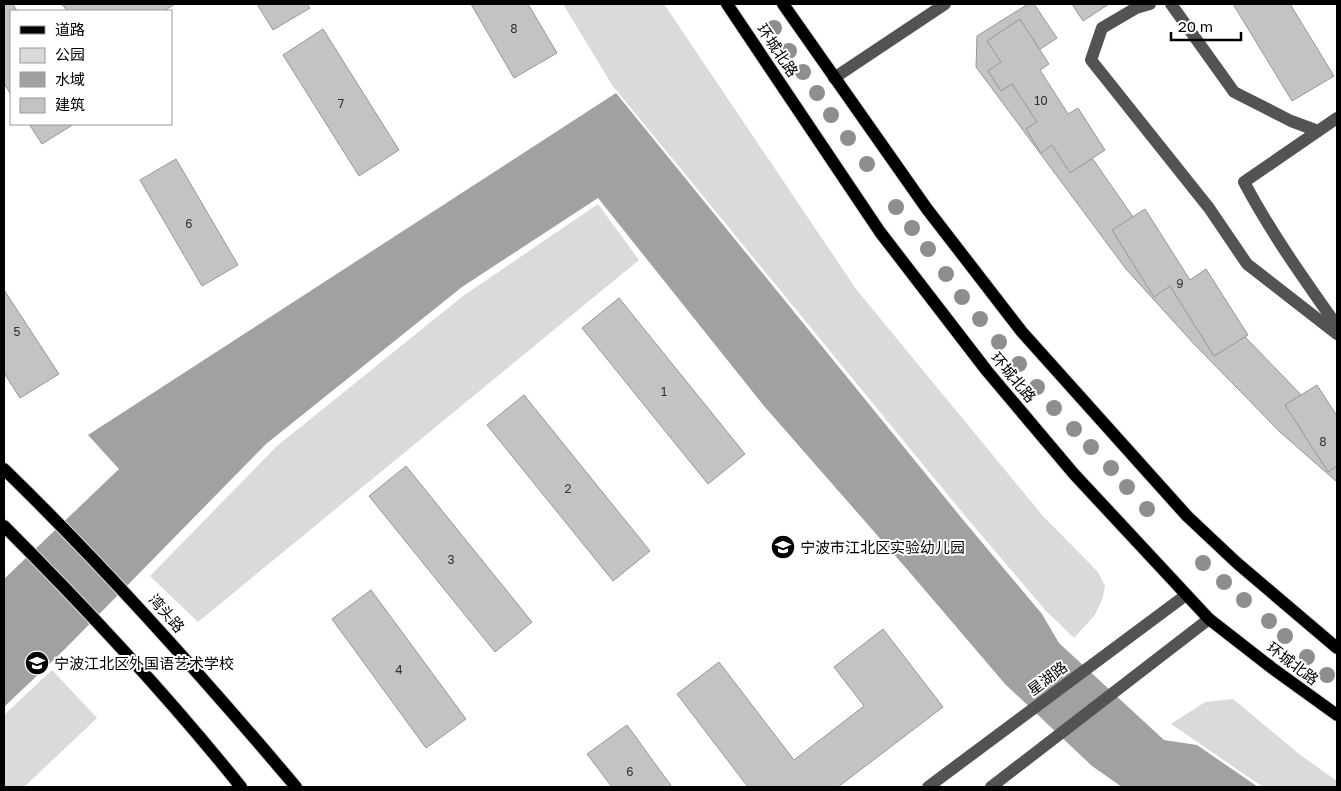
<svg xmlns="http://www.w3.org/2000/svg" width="1341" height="791" font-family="'Golos Text','Noto Sans SC',sans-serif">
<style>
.green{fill:#dadada}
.water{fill:#a1a1a1}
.building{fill:#c3c3c3;stroke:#979797}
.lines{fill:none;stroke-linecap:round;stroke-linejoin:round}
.major-casing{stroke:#dbdbdb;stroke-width:14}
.minor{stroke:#535353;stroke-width:12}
.major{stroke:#000;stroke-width:12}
.tree{fill:#8e8e8e}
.labels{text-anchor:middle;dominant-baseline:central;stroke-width:4;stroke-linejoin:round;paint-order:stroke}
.number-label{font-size:12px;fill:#313131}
.street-label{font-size:15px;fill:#000;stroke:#fff}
.poi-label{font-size:15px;fill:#000;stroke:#fff;text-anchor:start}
</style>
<rect width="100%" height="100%" fill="#fff"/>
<g class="green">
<path d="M563 4H664L856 289 1043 516 1098 572 1105 586 1103 597 1095 615 1074 638 1045 610 966 517 612 85Z"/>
<path d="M598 204 639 260 198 622 150 576 277 446 463 296Z"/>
<path d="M52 670 97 718 24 787H4V715Z"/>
<path d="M1233 699 1299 754 1337 781V787H1263L1171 724 1205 702Z"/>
</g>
<path class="water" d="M616 93 964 521 1042 614 1059 643 1164 740 1197 745 1258 787H1122L1092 766 1005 684 912 575 764 406 598 198 462 287 266 444 65 649 4 707V579L119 469 88 435Z"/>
<g class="building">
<path d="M4 4H13L17 11H11V95L4 83Z"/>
<path d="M62 4H175L164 11H67Z"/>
<path d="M257 4H307L310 8 273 30Z"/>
<path d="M471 4H528L557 53 514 78Z"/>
<path d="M1028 4H1034L1057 38 1024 60 1131 214 1161 250 1308 402 1337 425V482L1280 432 1194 344 1126 269 976 67 977 36Z"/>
<path d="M1072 4H1109L1083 21Z"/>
<path d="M1233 4H1290L1334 76 1292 101Z"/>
<path d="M1020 19 1049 64 1040 70 1068 114 1078 108 1105 150 1070 173 1052 145 1041 153 1026 129 1037 122 1012 84 1001 91 988 71 1001 62 987 41Z"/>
<path d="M323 29 399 150 359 176 283 55Z"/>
<path d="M29 124H74L42 144Z"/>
<path d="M176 159 238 265 202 286 140 180Z"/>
<path d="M1145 209 1190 280 1206 269 1248 335 1214 356 1170 286 1154 297 1112 230Z"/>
<path d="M4 290 59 374 20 398 4 373Z"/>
<path d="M619 298 745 454 708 484 582 328Z"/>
<path d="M1317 385 1337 416V466L1328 472 1285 405Z"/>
<path d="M524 395 650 551 613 581 487 425Z"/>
<path d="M406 466 532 622 495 652 369 496Z"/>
<path d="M371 590 466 719 426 748 332 619Z"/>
<path d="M883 629 943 707 838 787H748L677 694 719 662 794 760 864 706 834 667Z"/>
<path d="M627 725 672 787H612L587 754Z"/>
</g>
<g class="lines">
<g class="major-casing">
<g id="major">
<path d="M727 4 880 232 987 371 1074 474 1209 619 1272 668 1337 715"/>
<path d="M783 4 927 209 1022 332 1187 516 1237 563 1337 648"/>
<path d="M4 469C108 570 203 677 296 787"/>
<path d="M4 526C87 609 168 696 241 787"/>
</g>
</g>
<g class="minor">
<path d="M1150 4 1136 8 1102 28 1091 60 1209 208 1247 264 1337 334"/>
<path d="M1171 4 1234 92 1291 121 1318 131"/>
<path d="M834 78 945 4"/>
<path d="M1337 118 1244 182C1271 233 1304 279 1337 326"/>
<path d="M928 787 1186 595"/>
<path d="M991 787 1209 619"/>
</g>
<use href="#major" class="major"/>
</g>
<g class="tree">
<circle cx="774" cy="28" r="8"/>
<circle cx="789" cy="51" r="8"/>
<circle cx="803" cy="72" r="8"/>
<circle cx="817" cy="93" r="8"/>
<circle cx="831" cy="115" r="8"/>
<circle cx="848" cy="138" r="8"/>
<circle cx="867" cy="164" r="8"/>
<circle cx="896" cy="207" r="8"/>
<circle cx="912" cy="228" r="8"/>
<circle cx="928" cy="249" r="8"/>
<circle cx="946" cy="274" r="8"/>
<circle cx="962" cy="297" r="8"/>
<circle cx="980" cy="319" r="8"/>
<circle cx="999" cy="342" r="8"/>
<circle cx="1019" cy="364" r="8"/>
<circle cx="1037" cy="387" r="8"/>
<circle cx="1054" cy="408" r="8"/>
<circle cx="1074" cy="429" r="8"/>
<circle cx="1091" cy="447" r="8"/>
<circle cx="1111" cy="468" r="8"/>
<circle cx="1127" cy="487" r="8"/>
<circle cx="1147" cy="509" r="8"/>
<circle cx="1203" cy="563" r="8"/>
<circle cx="1224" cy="582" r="8"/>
<circle cx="1244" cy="600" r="8"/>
<circle cx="1269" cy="621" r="8"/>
<circle cx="1285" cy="636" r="8"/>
<circle cx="1307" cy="657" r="8"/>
<circle cx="1327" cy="675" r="8"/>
</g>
<defs>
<g id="school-disc" transform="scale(1.25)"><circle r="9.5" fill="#000" stroke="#fff"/><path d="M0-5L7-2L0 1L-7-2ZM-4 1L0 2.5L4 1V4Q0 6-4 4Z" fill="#fff"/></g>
</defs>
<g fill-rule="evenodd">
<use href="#school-disc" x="783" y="547"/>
<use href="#school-disc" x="37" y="663"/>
</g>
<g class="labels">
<g class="number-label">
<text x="514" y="28">8</text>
<text x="1041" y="100">10</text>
<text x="341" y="103">7</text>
<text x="189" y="223">6</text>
<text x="1180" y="283">9</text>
<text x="17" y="331">5</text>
<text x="664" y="391">1</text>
<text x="1323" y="441">8</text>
<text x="568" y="488">2</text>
<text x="451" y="559">3</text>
<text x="399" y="669">4</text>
<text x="630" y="771">6</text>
</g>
<g class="street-label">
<text transform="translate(778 50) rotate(56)">环城北路</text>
<text transform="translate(1014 377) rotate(50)">环城北路</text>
<text transform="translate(167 613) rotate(49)">湾头路</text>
<text transform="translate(1293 663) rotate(37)">环城北路</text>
<text transform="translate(1047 678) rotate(-37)">星湖路</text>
</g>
<g class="poi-label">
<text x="800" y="547">宁波市江北区实验幼儿园</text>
<text x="54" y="663">宁波江北区外国语艺术学校</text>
</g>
</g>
<rect width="1341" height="791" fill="none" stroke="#000000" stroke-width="10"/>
<rect x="10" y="10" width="162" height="115" fill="#ffffff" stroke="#999999"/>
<rect x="20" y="26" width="25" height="8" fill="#000000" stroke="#999999"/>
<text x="55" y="35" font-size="15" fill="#000000">道路</text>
<rect x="20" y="48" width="25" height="15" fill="#dadada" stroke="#999999"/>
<text x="55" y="60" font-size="15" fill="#000000">公园</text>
<rect x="20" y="72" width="25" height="15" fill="#a1a1a1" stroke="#999999"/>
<text x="55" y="85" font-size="15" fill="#000000">水域</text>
<rect x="20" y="98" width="25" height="15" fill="#c3c3c3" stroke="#999999"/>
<text x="55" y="110" font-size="15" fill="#000000">建筑</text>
<path d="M1171 32v8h70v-8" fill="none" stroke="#000000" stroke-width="2.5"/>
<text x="1178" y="32" font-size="15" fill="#000000" stroke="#ffffff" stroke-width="4" paint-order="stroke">20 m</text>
</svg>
